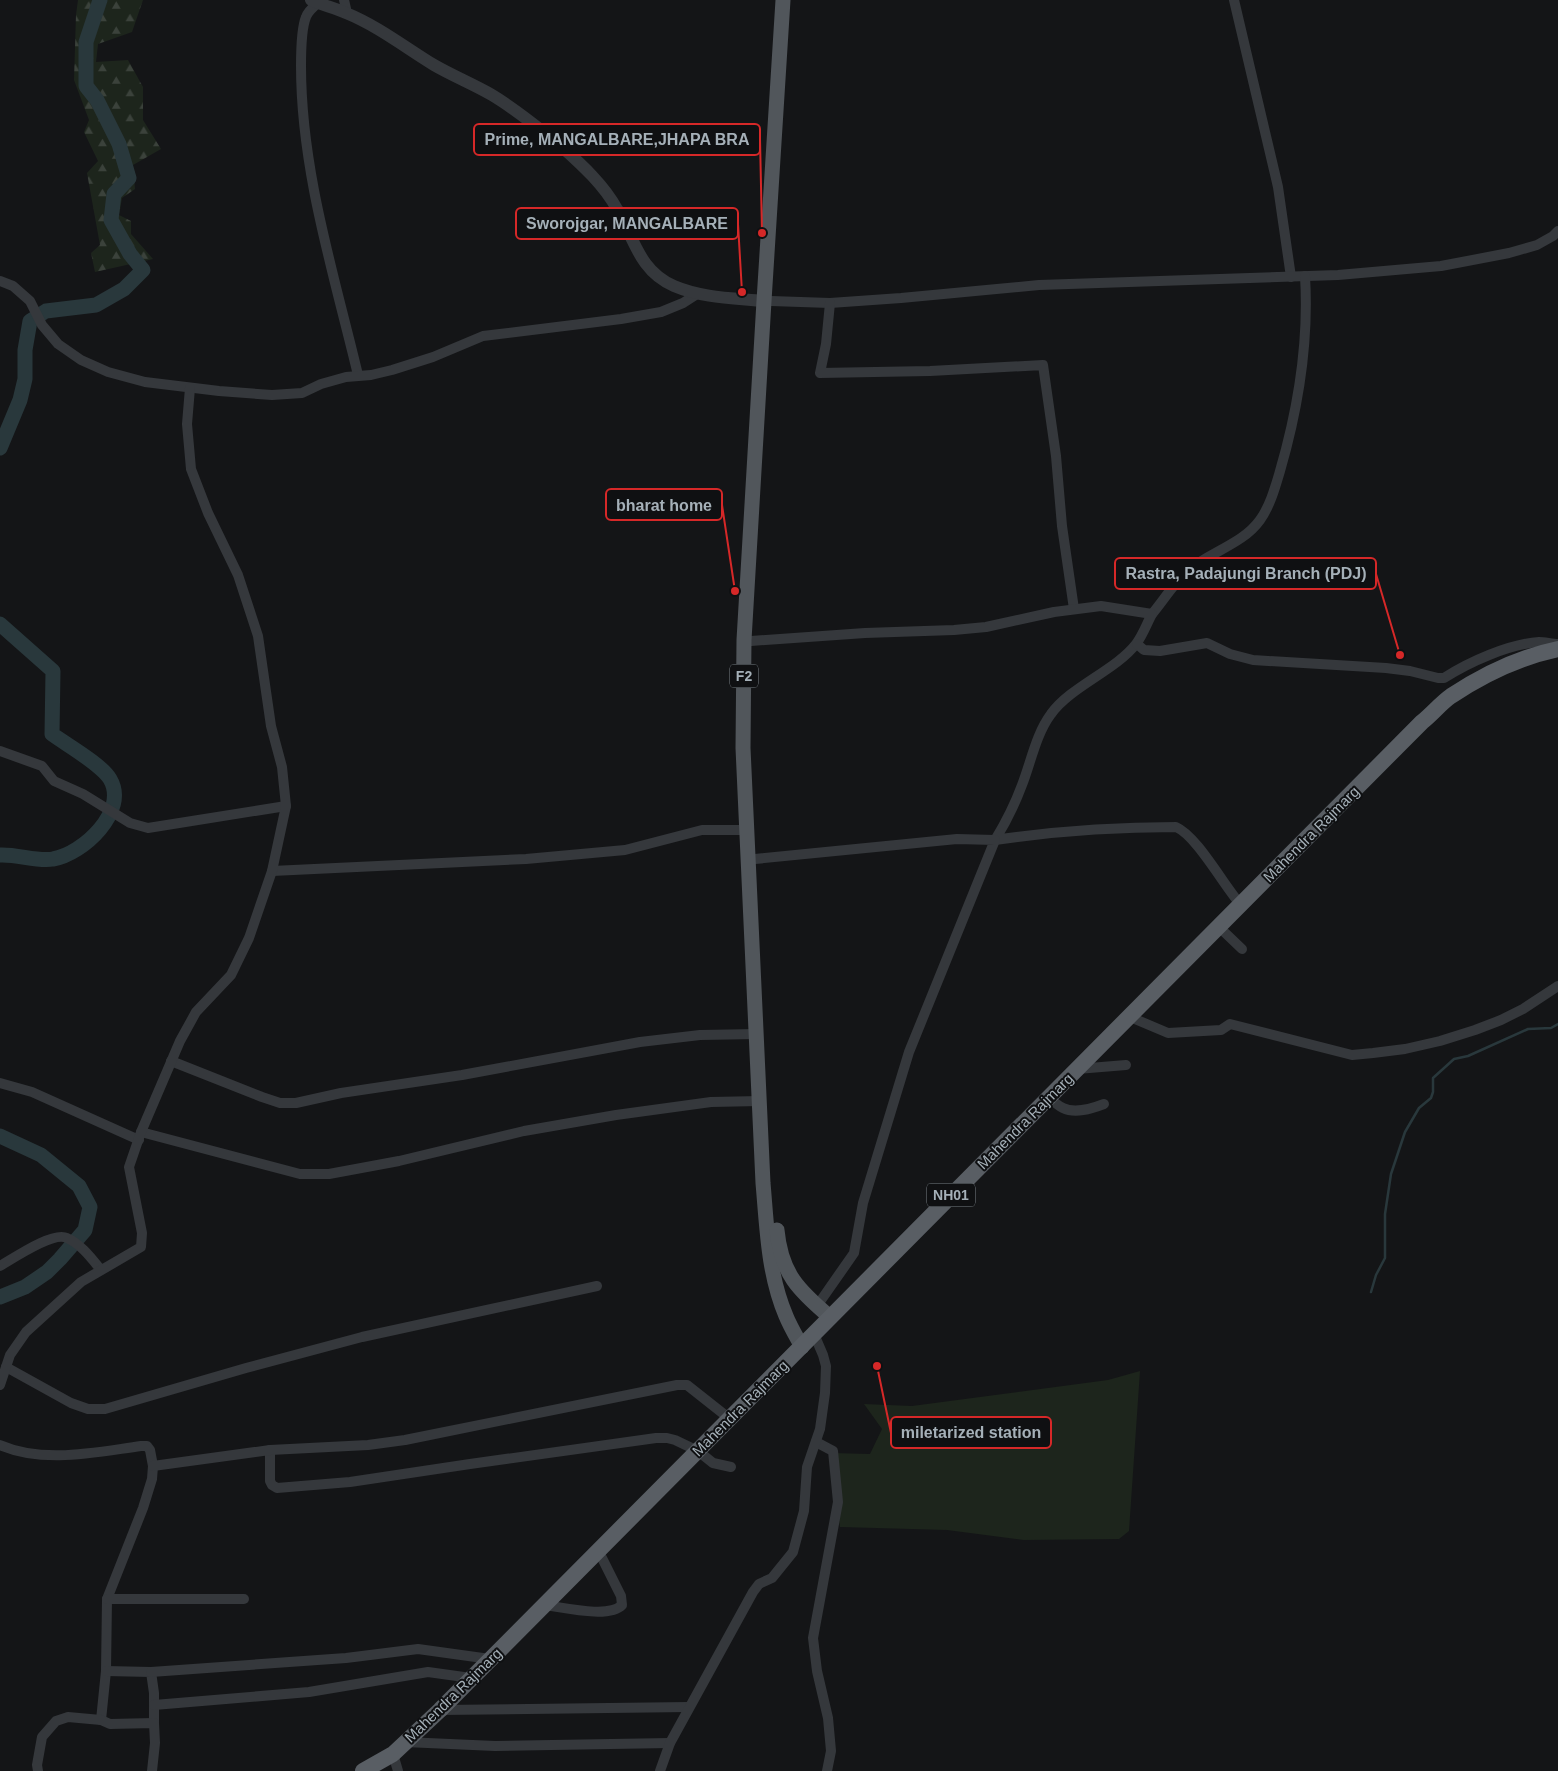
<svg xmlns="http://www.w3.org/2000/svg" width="1558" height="1771" font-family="Helvetica,sans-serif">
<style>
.forest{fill:url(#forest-firs)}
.pitch{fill:#1d251c}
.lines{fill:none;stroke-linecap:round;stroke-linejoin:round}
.stream{stroke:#29383c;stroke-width:2.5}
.river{stroke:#29383c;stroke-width:15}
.minor{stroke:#35383c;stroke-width:10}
.tertiary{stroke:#35383c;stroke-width:12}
.primary{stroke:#51565b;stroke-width:15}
.trunk{stroke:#595e64;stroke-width:16}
.labels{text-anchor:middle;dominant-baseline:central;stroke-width:4;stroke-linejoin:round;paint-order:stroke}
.shield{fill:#0f1012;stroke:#788086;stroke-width:1}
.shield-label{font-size:14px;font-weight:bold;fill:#a5b0b8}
.street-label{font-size:15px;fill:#a5b0b8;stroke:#0f1012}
.leader{fill:none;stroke:#d62828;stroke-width:2}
.callout-dot{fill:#d62828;stroke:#0f1012;stroke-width:2}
.callout{fill:#0f1012;stroke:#d62828;stroke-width:2}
.callout-label{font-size:16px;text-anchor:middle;font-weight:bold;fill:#a5b0b8}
</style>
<defs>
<pattern id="forest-firs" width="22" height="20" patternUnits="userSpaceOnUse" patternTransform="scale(1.25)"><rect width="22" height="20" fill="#1d251c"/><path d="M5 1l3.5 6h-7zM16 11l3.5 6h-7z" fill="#3b423b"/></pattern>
</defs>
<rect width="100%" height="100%" fill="#141517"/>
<path class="forest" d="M78 0H143L132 32 98 44 96 62 128 60 143 87V120L161 149 133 165 135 189 122 198 119 215 131 221V234L153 259 95 272 91 253 100 245 87 173 98 161 84 132 89 120 74 80 76 15Z"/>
<path class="pitch" d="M1140 1371 1129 1531 1119 1539 1024 1540 947 1530 840 1527 831 1453 870 1454 882 1429 864 1404 912 1406 1108 1380Z"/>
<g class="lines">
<path class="stream" d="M1371 1292 1376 1275 1385 1258V1214L1391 1174 1405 1132 1419 1108 1431 1098 1433 1092V1078L1454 1059 1468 1056 1528 1029 1551 1028 1558 1024"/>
<g class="river">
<path d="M0 448 20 400 25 379V350L30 321 46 311 96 305 124 289 143 270 130 254 111 220 114 194 129 178 119 144 97 100 86 86V42L100 0"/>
<path d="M0 624 53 671 52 734C67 745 101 764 110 779 129 811 83 854 53 859 38 862 17 854 0 855"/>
<path d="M0 1136 41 1155 79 1186 90 1207 85 1230 60 1259 47 1272 25 1287 0 1297"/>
</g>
<g class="minor">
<path d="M344 0 347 13"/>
<path d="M1234 0 1278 187 1291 277"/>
<path d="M318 3C313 7 308 11 306 17 301 29 301 52 301 66 301 171 334 274 358 375"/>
<path d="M0 281 13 286 30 301 42 325 58 344 81 360 108 372 145 382 219 391 272 395 302 393 321 384 346 377 371 375 392 370 433 357 483 336 621 319 661 312 683 303 697 294"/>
<path d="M771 301 830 303 901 298 1039 285 1338 275 1441 266 1509 253 1537 245 1553 236 1558 231"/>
<path d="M830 303 826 344 820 373 930 371 1043 365 1056 456 1062 526 1074 609"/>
<path d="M1152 614C1163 601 1176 580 1189 570 1210 552 1243 544 1260 520 1270 506 1275 488 1280 471 1298 409 1309 341 1305 276"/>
<path d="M751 641 865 633 954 630 986 627 1054 612 1101 606 1152 614C1147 623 1143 635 1136 644 1116 670 1070 687 1051 714 1036 734 1031 762 1022 785 1015 804 1006 822 995 840 1056 831 1115 827 1176 827 1197 836 1224 886 1241 905"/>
<path d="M1137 644 1144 650 1160 651 1207 643 1230 654 1253 660 1386 668 1410 671 1438 678H1444C1469 662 1509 644 1539 642 1545 642 1552 644 1558 644"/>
<path d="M0 751 42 766 54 781 83 794 130 823 148 828 286 806"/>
<path d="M755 859 957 839 995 840 909 1052 863 1203 854 1253 817 1306"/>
<path d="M272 871 526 859 625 850 702 830H746"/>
<path d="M1219 927 1242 949"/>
<path d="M1130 1017 1168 1033 1221 1030 1230 1024 1352 1055 1373 1053 1405 1049 1440 1041 1475 1030 1501 1020 1523 1009 1558 986"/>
<path d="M171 1061 262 1097 280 1103H296L341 1093 462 1075 640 1042 700 1035 757 1034"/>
<path d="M1077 1069 1126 1065"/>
<path d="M0 1083 32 1092 139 1140"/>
<path d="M1049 1097C1053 1101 1058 1106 1063 1108 1075 1114 1091 1109 1104 1104"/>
<path d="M141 1132 300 1174H329L399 1161 524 1131 616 1115 711 1102 760 1101"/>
<path d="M0 1266C14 1258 53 1231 67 1238 81 1244 92 1259 101 1270"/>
<path d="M6 1367 71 1403 88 1409H105L246 1368 362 1337 597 1286"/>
<path d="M0 1385 10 1355 26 1332 81 1282 141 1247 142 1233 129 1167 141 1132 180 1041 196 1012 231 975 249 938 272 871 286 806 282 767 271 726 258 636 238 575 208 513 191 469 187 424 190 388"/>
<path d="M816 1442 833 1451 838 1502 813 1638 817 1671 828 1718 831 1751 827 1771"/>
<path d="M0 1445C44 1464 96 1452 141 1446H147L150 1450 153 1466 152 1479 143 1508 107 1599 106 1671 101 1720"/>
<path d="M270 1450V1481L272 1485 277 1488 350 1482 470 1464 656 1438H667L675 1440 698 1451 713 1463 731 1467"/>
<path d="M153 1466 270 1450 368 1445 405 1440 677 1385H687L730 1419"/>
<path d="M107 1599H244"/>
<path d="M544 1605C562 1607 609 1619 622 1605L621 1596 598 1550"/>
<path d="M106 1671 151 1672 154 1693V1723"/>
<path d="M151 1672 346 1658 418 1649 490 1659"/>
<path d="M154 1705 309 1692 428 1672 471 1678"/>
<path d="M440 1710 689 1707"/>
<path d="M405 1742 495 1746 670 1743"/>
<path d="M393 1754 398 1771"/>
<path d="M38 1771 37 1765 42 1737 56 1721 68 1717 101 1720 110 1724 154 1723 155 1743 152 1771"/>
<path d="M660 1771 670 1743 753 1592 759 1584 772 1578 793 1552 804 1511 807 1467 820 1429 825 1393 826 1366 823 1355 814 1334"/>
</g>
<path class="tertiary" d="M311 0C322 5 335 8 346 13 378 26 406 48 434 65 453 76 473 84 492 95 517 110 539 128 562 147 582 165 604 185 617 209 634 238 639 271 674 286 702 298 734 298 764 301"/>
<g class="primary">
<path d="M783 0 764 301 744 640 743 748 763 1183C767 1228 768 1274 786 1316 790 1326 796 1336 802 1347"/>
<path d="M777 1230C781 1273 798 1290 830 1317"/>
</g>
<path class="trunk" d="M363 1771 393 1754 440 1710 1422 722C1432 714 1441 703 1451 696 1484 674 1520 657 1558 649"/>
</g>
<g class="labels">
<g class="shield">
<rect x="730" y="664.5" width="28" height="23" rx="4"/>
<rect x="927" y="1183.5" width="48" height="23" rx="4"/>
</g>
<g class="shield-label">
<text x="744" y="676">F2</text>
<text x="951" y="1195">NH01</text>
</g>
<g class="street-label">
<text transform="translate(1311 834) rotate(-45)">Mahendra Rajmarg</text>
<text transform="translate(1025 1121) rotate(-45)">Mahendra Rajmarg</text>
<text transform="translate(740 1408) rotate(-45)">Mahendra Rajmarg</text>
<text transform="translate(453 1695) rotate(-44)">Mahendra Rajmarg</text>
</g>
</g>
<path class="leader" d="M762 233L760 139M742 292L738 224M735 591L722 505M1400 655L1376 574M877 1366L891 1433"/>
<g class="callout-dot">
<circle cx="762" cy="233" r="5"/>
<circle cx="742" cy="292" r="5"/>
<circle cx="735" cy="591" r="5"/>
<circle cx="1400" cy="655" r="5"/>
<circle cx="877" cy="1366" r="5"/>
</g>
<g class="callout">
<rect x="474" y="124" width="286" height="31" rx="5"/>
<rect x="516" y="208" width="222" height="31" rx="5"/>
<rect x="606" y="489" width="116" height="31" rx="5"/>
<rect x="1115" y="558" width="261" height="31" rx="5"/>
<rect x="891" y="1417" width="160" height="31" rx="5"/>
</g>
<g class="callout-label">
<text x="617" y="145">Prime, MANGALBARE,JHAPA BRA</text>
<text x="627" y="229">Sworojgar, MANGALBARE</text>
<text x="664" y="511">bharat home</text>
<text x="1246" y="579">Rastra, Padajungi Branch (PDJ)</text>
<text x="971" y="1438">miletarized station</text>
</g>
</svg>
